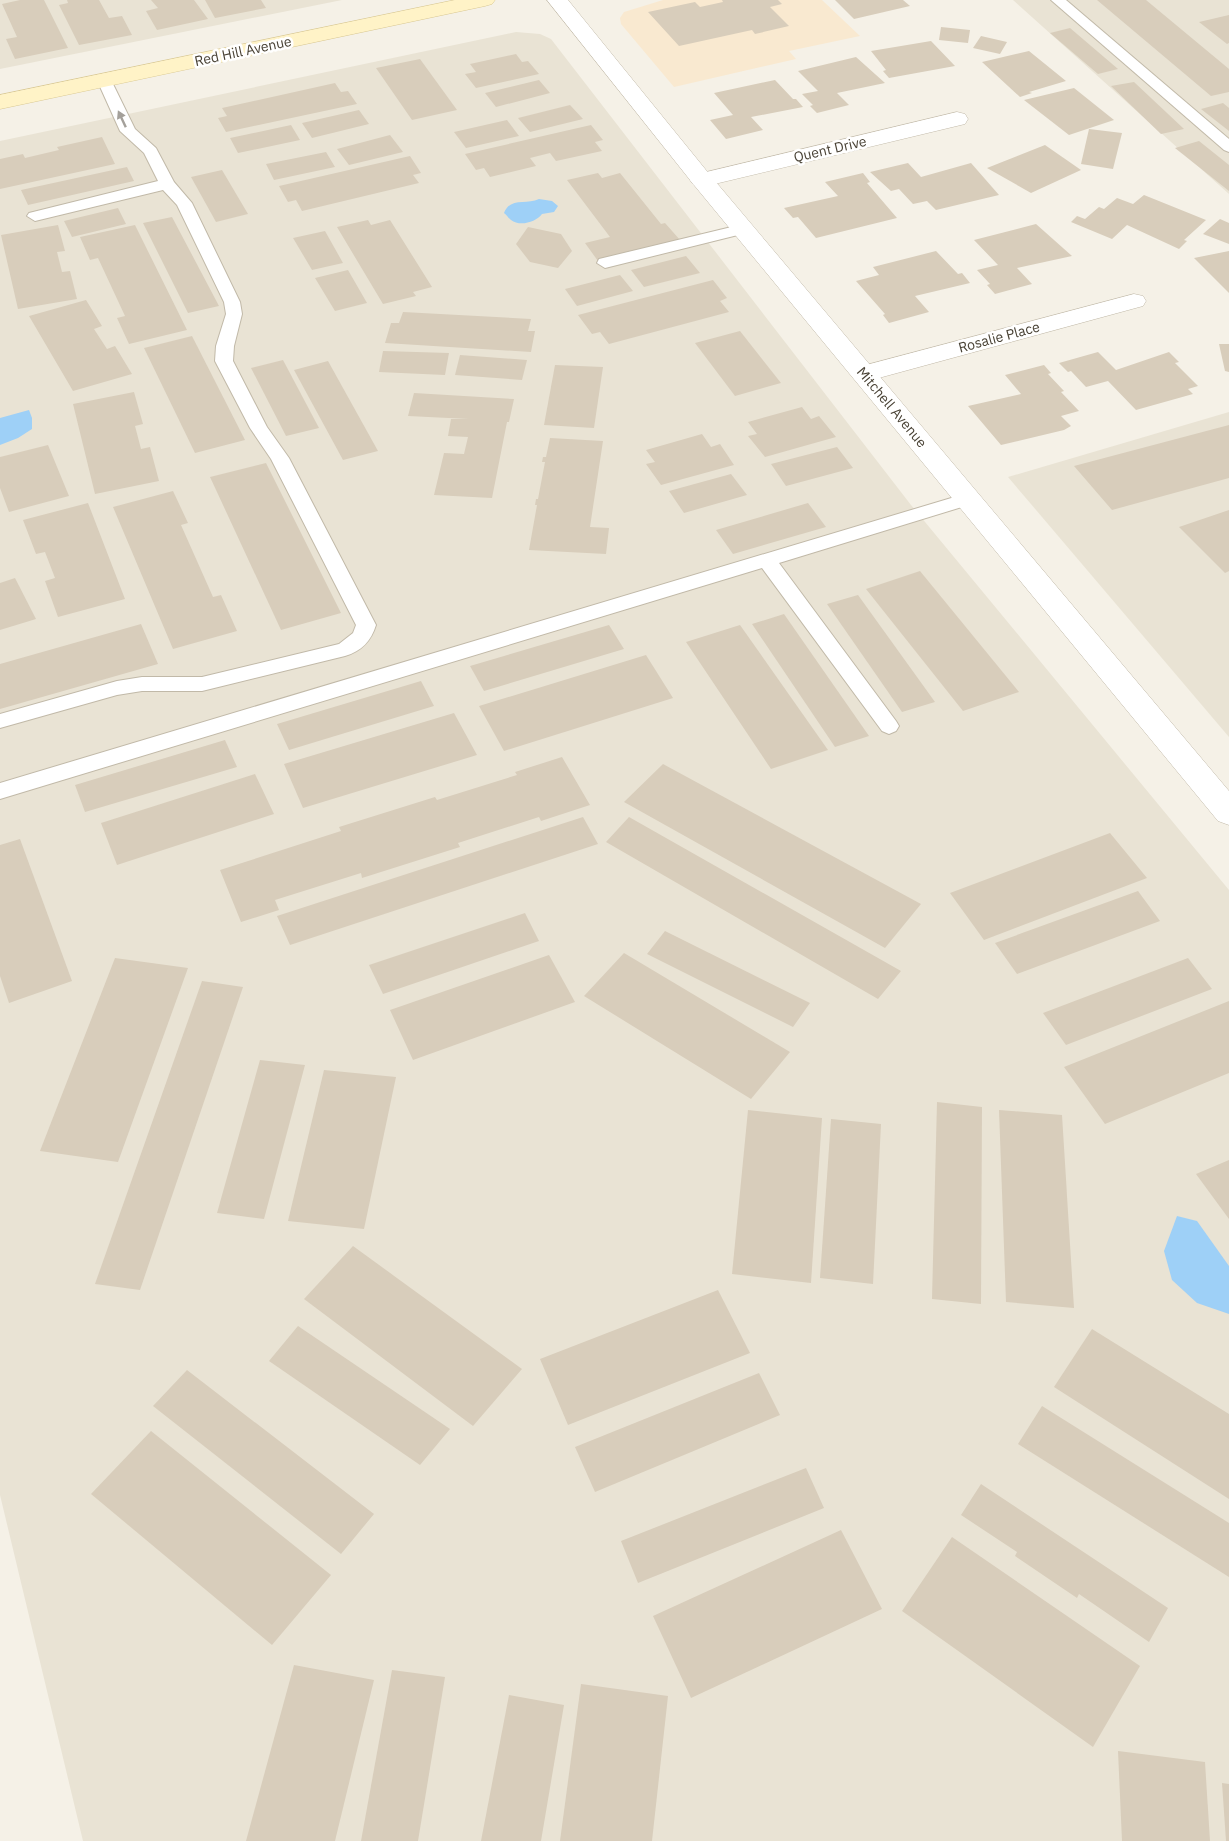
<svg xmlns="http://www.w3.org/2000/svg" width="1229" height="1841" font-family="'IBM Plex Sans',sans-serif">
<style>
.residential{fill:#e9e3d4}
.commercial{fill:#f9e9d0}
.water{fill:#9ed0f7}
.building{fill:#d8cdbb}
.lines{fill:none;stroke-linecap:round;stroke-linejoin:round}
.service-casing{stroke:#c1b9a8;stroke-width:2}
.minor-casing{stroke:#c1b9a8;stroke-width:1}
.tertiary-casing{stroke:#c1b9a8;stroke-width:1}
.secondary-casing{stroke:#d9c892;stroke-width:1}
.service{fill:#fff;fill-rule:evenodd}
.minor{fill:#fff;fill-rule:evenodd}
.tertiary{fill:#fff;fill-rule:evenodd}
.secondary{fill:#fff3c7;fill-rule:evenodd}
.oneway{fill:#a4a09a}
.labels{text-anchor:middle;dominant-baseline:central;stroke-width:5;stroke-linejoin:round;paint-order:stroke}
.far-street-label{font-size:14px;fill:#494235;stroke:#fff}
</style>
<rect width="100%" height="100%" fill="#f5f1e7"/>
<g class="residential">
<path d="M0 0H342L0 69Z"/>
<path d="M1013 0H1229V194Z"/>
<path d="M516 32 540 34 551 39 911 505 1229 890V1841H83L0 1495V141Z"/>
<path d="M1229 412V737L1008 477Z"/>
</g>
<path class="commercial" d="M663 0H822L860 36 789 51 796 59 674 87 621 24 620 18 624 12Z"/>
<g class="water">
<path d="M539 199 552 201 558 206 554 212 542 214C536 222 520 227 511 220 508 218 507 215 504 213 510 197 526 205 539 199Z"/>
<path d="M29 410 32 418V429L18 438 0 445V418Z"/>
<path d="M1177 1216 1197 1221 1229 1266V1314L1197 1303 1172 1280 1164 1251Z"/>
</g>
<g class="building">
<path d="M20 0H44L68 48 15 59 6 39 17 37 2 4Z"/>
<path d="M67 0H99L109 18 122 16 132 35 79 45 59 5 68 3Z"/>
<path d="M151 0H194L208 19 157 30 146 11 158 8Z"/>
<path d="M205 0H261L266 8 215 18Z"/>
<path d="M722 0H778L782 4 770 7 789 26 755 34 752 30 679 46 648 12 695 2 700 7 723 2Z"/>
<path d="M835 0H903L910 6 854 19Z"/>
<path d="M1097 0H1146L1229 69V92L1211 96Z"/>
<path d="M1229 15V43L1227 44 1199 22Z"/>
<path d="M941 27 970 30 968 43 939 40Z"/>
<path d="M1070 28 1118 69 1098 74 1050 33Z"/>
<path d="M981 36 1007 42 1000 54 973 48Z"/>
<path d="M931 41 955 66 889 78 883 71 886 70 871 51Z"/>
<path d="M1029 51 1066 81 1029 92 1032 93 1020 97 982 62Z"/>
<path d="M516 54 522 62 528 61 539 74 476 88 465 74 476 72 470 64Z"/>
<path d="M856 57 885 83 837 93 849 105 817 113 810 106 813 105 802 94 818 91 798 71Z"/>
<path d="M420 59 457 110 412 120 376 68Z"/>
<path d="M539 80 550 93 496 107 485 93Z"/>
<path d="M775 80 793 99H796L803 107 751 117 763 130 726 139 710 120 733 115 714 93Z"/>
<path d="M1134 82 1184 129 1161 134 1111 86Z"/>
<path d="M335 83 341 92 348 91 357 104 226 132 218 118 227 116 222 108Z"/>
<path d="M1074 88 1114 120 1069 135 1024 100Z"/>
<path d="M1223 103 1229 108V131L1201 109Z"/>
<path d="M570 105 583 119 530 132 518 118Z"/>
<path d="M359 110 369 124 312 138 302 123Z"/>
<path d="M507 120 519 136 466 148 454 132Z"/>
<path d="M291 125 300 140 238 153 230 138Z"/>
<path d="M591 125 603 140 595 142 602 151 556 161 550 153 530 158 536 166 490 177 484 168 476 170 465 154Z"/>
<path d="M1089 129 1122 133 1113 169 1081 164Z"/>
<path d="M390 135 403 152 349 165 337 149Z"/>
<path d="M102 137 115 164 0 189V159L23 154 25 158 59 150 57 147Z"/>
<path d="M1199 141 1229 165V191L1175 148Z"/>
<path d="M1045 145 1081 170 1031 193 987 168Z"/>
<path d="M326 152 335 167 274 180 266 164Z"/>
<path d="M410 156 421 173 413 175 419 183 302 211 296 200 288 202 279 186Z"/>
<path d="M908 163 921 177 971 163 999 195 936 210 927 201 913 204 899 189 891 191 870 172Z"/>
<path d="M127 167 134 181 28 205 21 190Z"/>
<path d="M222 170 248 214 216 222 191 177Z"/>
<path d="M598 173 602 178 620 173 661 224 665 223 680 240 598 261 585 243 610 237 567 180Z"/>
<path d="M863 173 870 182 867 183 897 218 816 238 798 217 793 218 784 208 838 196 825 182Z"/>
<path d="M1144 195 1206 220 1184 240 1187 241 1179 249 1127 225 1112 239 1071 222 1077 216 1085 219 1099 207 1104 209 1117 198 1133 204Z"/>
<path d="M118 208 126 224 72 237 64 221Z"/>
<path d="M172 217 219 306 188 313 143 223Z"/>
<path d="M1220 219 1229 223V244L1203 234Z"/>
<path d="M368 220 371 225 390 220 432 287 413 292 416 296 383 304 337 227Z"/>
<path d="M1036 224 1072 256 1017 268 1032 284 995 294 987 285 990 284 977 270 998 265 974 240Z"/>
<path d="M58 225 65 251 57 252 62 272 70 271 77 299 18 309 1 235Z"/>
<path d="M135 225 187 330 129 344 117 318 125 316 98 258 90 260 80 237Z"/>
<path d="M528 227 561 234 572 251 558 268 530 262 516 244Z"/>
<path d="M325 231 343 263 312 270 293 238Z"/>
<path d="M936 251 958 274 962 273 970 283 915 296 929 312 889 323 883 315 885 314 856 281 879 275 873 267Z"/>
<path d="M1229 251V293L1194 258Z"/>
<path d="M686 256 700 273 644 287 631 270Z"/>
<path d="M348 270 367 303 335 311 315 278Z"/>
<path d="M620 275 633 291 577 306 565 289Z"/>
<path d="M713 280 727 298 720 301 729 312 609 344 600 332 592 334 578 315Z"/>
<path d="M86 300 102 326 94 329 107 349 115 346 132 374 73 391 29 316Z"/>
<path d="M403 312 531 319 528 331H535L531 352 385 343 391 323H399Z"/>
<path d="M740 331 781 383 735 396 695 343Z"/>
<path d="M192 336 245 440 195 453 144 348Z"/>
<path d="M1219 344H1229V372L1225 371Z"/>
<path d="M383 351 449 353 445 375 379 372Z"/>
<path d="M1098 352 1116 370 1169 352 1179 362 1175 363 1198 386 1188 389 1193 394 1136 410 1108 381 1086 387 1071 371 1068 372 1059 363Z"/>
<path d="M460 355 527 360 522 380 455 375Z"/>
<path d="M283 360 319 428 286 436 251 368Z"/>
<path d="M328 361 378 451 343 460 294 370Z"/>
<path d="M555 365 603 367 594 428 544 425Z"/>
<path d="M1044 365 1051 373 1048 374 1064 391 1061 392 1079 411 1061 416 1071 426 1064 430 1001 445 968 406 1021 394 1005 375Z"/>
<path d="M134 392 143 424 135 426 141 449 150 447 159 481 95 494 73 404Z"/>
<path d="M414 393 514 399 509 422H507L492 498 434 495 444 453 464 454 468 437 448 436 451 419H469L408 416Z"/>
<path d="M802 407 811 419 819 416 836 437 765 457 748 436 757 434 748 422Z"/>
<path d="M1229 425V478L1112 510 1074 466Z"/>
<path d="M702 434 711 447 720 444 734 465 661 485 646 464 655 462 646 450Z"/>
<path d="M550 438 603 441 590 527 609 528 606 554 529 550 537 505H535L536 499H538L545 462H542L543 457H546Z"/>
<path d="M48 445 69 496 9 512 0 488V457Z"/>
<path d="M837 447 853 468 786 486 771 464Z"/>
<path d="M266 463 341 613 281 630 210 477Z"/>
<path d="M731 474 747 495 684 513 669 491Z"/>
<path d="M173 491 188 523 181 525 213 597 221 595 237 631 173 649 113 507Z"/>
<path d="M88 503 125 599 58 617 45 581 55 578 45 552 36 554 23 520Z"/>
<path d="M808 503 826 527 733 554 716 530Z"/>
<path d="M1229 510V571L1225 573 1179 527Z"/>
<path d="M920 571 1019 692 963 711 866 589Z"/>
<path d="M15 578 36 619 0 630V583Z"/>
<path d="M858 595 935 702 902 712 827 604Z"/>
<path d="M784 614 869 736 835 747 752 624Z"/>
<path d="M141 624 158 664 0 709V664Z"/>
<path d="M609 625 624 649 484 691 470 666Z"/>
<path d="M740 625 828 750 771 769 686 642Z"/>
<path d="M646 655 673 698 504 751 479 706Z"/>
<path d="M421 681 434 706 289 750 277 724Z"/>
<path d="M454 713 477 755 303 808 284 764Z"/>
<path d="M225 740 237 767 85 812 75 785Z"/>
<path d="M562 757 590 805 541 821 539 817 458 843 460 847 362 878 361 873 275 900 279 910 241 922 220 870 341 831 339 827 435 797 437 800 517 775 515 772Z"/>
<path d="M663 764 921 904 885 948 624 802Z"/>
<path d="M255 774 274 814 117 865 101 823Z"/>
<path d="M583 817 598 844 290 945 277 916Z"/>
<path d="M629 817 901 971 878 999 606 842Z"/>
<path d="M1110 833 1147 878 984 940 950 893Z"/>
<path d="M20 839 72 981 9 1003 0 976V845Z"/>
<path d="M1138 891 1160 921 1017 974 995 943Z"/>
<path d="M525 913 539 941 383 994 369 965Z"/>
<path d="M665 931 810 1003 793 1027 647 954Z"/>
<path d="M624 953 790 1052 751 1099 584 996Z"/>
<path d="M549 955 575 1002 413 1060 390 1010Z"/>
<path d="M115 958 188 968 118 1162 40 1151Z"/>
<path d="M1188 958 1212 989 1066 1045 1043 1013Z"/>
<path d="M202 981 243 987 140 1290 95 1284Z"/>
<path d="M1229 1001V1073L1105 1124 1064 1067Z"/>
<path d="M260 1060 305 1065 264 1219 217 1213Z"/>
<path d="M324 1070 396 1077 364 1229 288 1221Z"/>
<path d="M937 1102 982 1107 981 1304 932 1299Z"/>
<path d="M748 1110 822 1118 811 1283 732 1274Z"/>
<path d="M999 1110 1062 1115 1074 1308 1006 1302Z"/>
<path d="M831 1119 881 1124 873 1284 820 1278Z"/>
<path d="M1229 1160V1219L1196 1174Z"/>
<path d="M353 1246 522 1369 473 1426 304 1299Z"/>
<path d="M718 1290 750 1353 568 1425 540 1359Z"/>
<path d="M298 1326 450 1429 420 1465 269 1361Z"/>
<path d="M1092 1329 1229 1414V1499L1054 1387Z"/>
<path d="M187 1370 374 1514 341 1554 153 1406Z"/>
<path d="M759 1373 780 1415 595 1492 575 1447Z"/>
<path d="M1042 1406 1229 1523V1577L1018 1444Z"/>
<path d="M151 1431 331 1575 272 1645 91 1494Z"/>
<path d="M806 1468 824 1508 638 1583 621 1541Z"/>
<path d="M981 1484 1168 1608 1149 1642 1079 1594 1077 1598 1015 1556 1017 1552 961 1515Z"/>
<path d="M841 1530 882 1609 691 1698 653 1616Z"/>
<path d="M952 1537 1140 1666 1093 1747 902 1611Z"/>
<path d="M294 1665 374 1680 335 1841H246Z"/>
<path d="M392 1670 445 1677 418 1841H361Z"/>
<path d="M581 1684 668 1696 652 1841H560Z"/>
<path d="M509 1695 564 1705 541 1841H481Z"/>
<path d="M1118 1751 1205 1762 1210 1841H1122Z"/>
<path d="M1222 1783 1229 1784V1841H1226Z"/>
</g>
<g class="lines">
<g class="service-casing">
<g id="service">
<path d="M1051 0H1066L1229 139V152L1224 150Z"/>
<path d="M104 76 111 80 135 129 156 148 174 182 192 203 240 302 242 314 234 346 233 361 267 427 289 458 376 625C371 641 362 651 345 656L202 691H142L117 695 0 728V714L117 681 142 677H202L339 644 353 633 356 625 271 459 250 428 215 361 216 346 226 314 224 302 177 205 163 190 35 221 27 216 29 213 158 181 144 153 120 131 97 80Z"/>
<path d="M744 224 750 226 752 229 750 232 605 268 597 263 599 259Z"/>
<path d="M968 493 975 495 977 499 975 503 779 563 896 721 899 726 896 731 889 734 882 731 762 568 0 799V783Z"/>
</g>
</g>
<g class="minor-casing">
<g id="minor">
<path d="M957 112 965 114 968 119 965 124 702 187 694 185 690 180 694 175Z"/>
<path d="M1134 294 1143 296 1146 301 1143 306 864 382 855 380 851 374 855 368Z"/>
</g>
</g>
<g class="tertiary-casing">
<path id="tertiary" d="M547 0H568L710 175 1229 791V825L1218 821 694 185Z"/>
</g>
<g class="secondary-casing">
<path id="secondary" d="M455 0H495L492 4 485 6 0 109V95Z"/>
</g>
<use href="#service" class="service"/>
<use href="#minor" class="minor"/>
<use href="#tertiary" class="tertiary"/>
<use href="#secondary" class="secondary"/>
</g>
<defs><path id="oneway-solid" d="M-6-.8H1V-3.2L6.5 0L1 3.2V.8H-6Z" transform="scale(1.5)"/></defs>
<use class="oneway" href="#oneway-solid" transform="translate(122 119) rotate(-115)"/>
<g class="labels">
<g class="far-street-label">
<text transform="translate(243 51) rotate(-12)">Red Hill Avenue</text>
<text transform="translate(830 149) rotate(-13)">Quent Drive</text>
<text transform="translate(999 337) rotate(-15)">Rosalie Place</text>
<text transform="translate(892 407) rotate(50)">Mitchell Avenue</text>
</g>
</g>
</svg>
